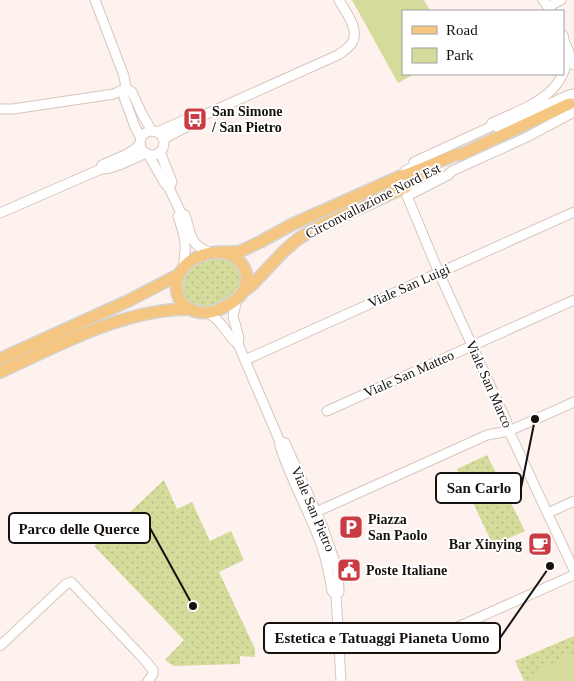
<svg xmlns="http://www.w3.org/2000/svg" width="574" height="681" font-family="'Times New Roman',serif">
<style>
.green{fill:url(#green-dots)}
.pitch{fill:#d5db9b}
.lines{fill:none;stroke-linecap:round;stroke-linejoin:round}
.minor-casing{stroke:#d7c6bd;stroke-width:11}
.major-casing{stroke:#d5d4d4;stroke-width:14}
.minor{stroke:#fff;stroke-width:9}
.major{stroke:#f4c681;stroke-width:11}
.labels{text-anchor:middle;dominant-baseline:central;stroke-width:4;stroke-linejoin:round;paint-order:stroke}
.poi-label{font-size:14px;font-weight:bold;fill:#17110e;stroke:#fff;text-anchor:start}
.street-label{font-size:14px;fill:#17110e;stroke:#fff}
.leader{fill:none;stroke:#17110e;stroke-width:2}
.callout-dot{fill:#17110e;stroke:#fff;stroke-width:2}
.callout{fill:#fff;stroke:#17110e;stroke-width:2}
.callout-label{font-size:15px;text-anchor:middle;font-weight:bold;fill:#17110e}
</style>
<defs>
<pattern id="green-dots" width="8" height="8" patternUnits="userSpaceOnUse" patternTransform="scale(1.25)"><rect width="8" height="8" fill="#d5db9b"/><path d="M2 2h.1M6 6h.1" fill="none" stroke="#b6bb84" stroke-width="1.8" stroke-linecap="round"/></pattern>
</defs>
<rect width="100%" height="100%" fill="#fdf2ed"/>
<g class="green">
<path d="M211 257H224L234 262 239 269 242 280 238 292 228 301 219 305 202 308 187 302 182 293 181 281 188 269 200 261Z"/>
<path d="M487 455 525 531 493 545 457 469Z"/>
<path d="M164 480 177 509 192 502 210 541 231 531 244 560 219 572 255 649V657L240 656V664L174 666 165 660 184 640 94 546Z"/>
<path d="M574 636V681H524L515 661Z"/>
</g>
<g class="pitch">
<path d="M352 0H424L430 11H403V74H414L398 83Z"/>
<path d="M574 653V681H537L533 672Z"/>
</g>
<g class="lines">
<g class="minor-casing">
<g id="minor">
<path d="M95 0 124 76 126 88 124 97 135 127 141 138"/>
<path d="M543 0 551 11"/>
<path d="M549 6 561 0"/>
<path d="M563 35 564 40 574 65"/>
<path d="M126 88 132 92 142 114 152 131"/>
<path d="M0 109H13L114 94 126 88"/>
<path d="M574 112 527 137 452 171 448 175 407 196 439 273 506 420 509 431 574 570"/>
<path d="M497 127 569 95 574 94"/>
<circle cx="152" cy="143" r="12"/>
<path d="M157 132 192 117 195 119"/>
<path d="M163 139 194 123 195 119 338 55C343 51 350 48 353 41 359 28 345 11 339 0"/>
<path d="M160 152 172 182 169 188"/>
<path d="M148 154 164 182 169 188 181 213 185 215C192 235 188 244 211 253"/>
<path d="M102 166V165L127 154 135 149 140 144"/>
<path d="M405 171 414 166V162L490 127 492 123C526 107 567 96 568 50"/>
<path d="M0 213 101 169C112 170 135 158 146 153"/>
<path d="M181 213 178 216C181 226 185 235 185 245 186 253 183 257 184 266"/>
<path d="M237 299 233 316 239 338 238 344"/>
<path d="M208 313C222 320 226 335 238 344L280 442V446C290 478 307 507 319 539 326 556 329 573 332 591L336 595"/>
<path d="M245 360 574 212"/>
<path d="M327 411 574 300"/>
<path d="M280 442 285 443 322 525 338 571 339 592 336 595"/>
<path d="M548 513 574 501"/>
<path d="M311 520 316 512 487 435 509 431 574 402"/>
<path d="M336 595 341 681"/>
<path d="M424 642 574 575"/>
<path d="M0 646 66 584 71 582 143 658 153 670V674L148 681"/>
</g>
</g>
<g class="major-casing">
<g id="major">
<path d="M219 252C238 253 253 271 244 290 239 299 230 305 220 309 211 313 204 314 194 311 175 304 171 282 184 267 192 257 207 253 219 252Z"/>
<path d="M226 252H239L260 242 293 224 401 176 406 175 455 155 462 154 569 104"/>
<path d="M243 292 253 284 284 251 298 239 316 228 406 187 409 183 427 174"/>
<path d="M0 359 128 301 178 275"/>
<path d="M0 372C60 345 123 309 190 309"/>
</g>
</g>
<use href="#minor" class="minor"/>
<use href="#major" class="major"/>
</g>
<defs>
<g id="bus-square" transform="scale(1.25)"><rect x="-9" y="-9" width="18" height="18" rx="4" fill="#cb3b43" stroke="#fff"/><path d="M-5-6H5V4H4V6H2V4H-2V6H-4V4H-5ZM-3.5-4V0h7V-4ZM-3.5 1.2v1.5H-2V1.2ZM2 1.2v1.5H3.5V1.2Z" fill="#fff"/></g>
<g id="parking-square" transform="scale(1.25)"><rect x="-9" y="-9" width="18" height="18" rx="4" fill="#cb3b43" stroke="#fff"/><path d="M-3.5-5.5H1a3.5 3.5 0 0 1 0 7H-1V5.5H-3.5ZM-1-3.4V-.6H.8a1.4 1.4 0 0 0 0-2.8Z" fill="#fff"/></g>
<g id="cafe-square" transform="scale(1.25)"><rect x="-9" y="-9" width="18" height="18" rx="4" fill="#cb3b43" stroke="#fff"/><path d="M-5.5-4.5H6V0H3Q3 3.5 0 3.5H-2.5Q-5.5 3.5-5.5 0ZM3-3.2v2h1.7v-2ZM-6 4.5H4V6H-6Z" fill="#fff"/></g>
<g id="civic-square" transform="scale(1.25)"><rect x="-9" y="-9" width="18" height="18" rx="4" fill="#cb3b43" stroke="#fff"/><path d="M-.6-6.5H3V-4.5H.6V-3L4-1V1h2V6H-6V1h2V-1L-.6-3ZM-1.2 2.5V6h2.4V2.5Z" fill="#fff"/></g>
</defs>
<g fill-rule="evenodd">
<use href="#bus-square" x="195" y="119"/>
<use href="#parking-square" x="351" y="527"/>
<use href="#cafe-square" x="540" y="544"/>
<use href="#civic-square" x="349" y="570"/>
</g>
<g class="labels">
<g class="poi-label">
<text x="212" y="111">San Simone<tspan x="212" dy="16">/ San Pietro</tspan></text>
<text x="368" y="519">Piazza<tspan x="368" dy="16">San Paolo</tspan></text>
<text x="522" y="544" text-anchor="end">Bar Xinying</text>
<text x="366" y="570">Poste Italiane</text>
</g>
<g class="street-label">
<text transform="translate(373 201) rotate(-27)">Circonvallazione Nord Est</text>
<text transform="translate(409 286) rotate(-24)">Viale San Luigi</text>
<text transform="translate(409 374) rotate(-24)">Viale San Matteo</text>
<text transform="translate(489 384) rotate(66)">Viale San Marco</text>
<text transform="translate(313 509) rotate(67)">Viale San Pietro</text>
</g>
</g>
<path class="leader" d="M535 419L521 488M193 606L150 528M550 566L500 638"/>
<g class="callout-dot">
<circle cx="535" cy="419" r="5"/>
<circle cx="193" cy="606" r="5"/>
<circle cx="550" cy="566" r="5"/>
</g>
<g class="callout">
<rect x="436" y="473" width="85" height="30" rx="5"/>
<rect x="9" y="513" width="141" height="30" rx="5"/>
<rect x="264" y="623" width="236" height="30" rx="5"/>
</g>
<g class="callout-label">
<text x="479" y="493">San Carlo</text>
<text x="79" y="534">Parco delle Querce</text>
<text x="382" y="643">Estetica e Tatuaggi Pianeta Uomo</text>
</g>
<rect x="402" y="10" width="162" height="65" fill="#ffffff" stroke="#a2a09f"/>
<rect x="412" y="26" width="25" height="8" fill="#f4c681" stroke="#a2a09f"/>
<text x="446" y="35" font-size="15" fill="#17110e">Road</text>
<rect x="412" y="48" width="25" height="15" fill="#d5db9b" stroke="#a2a09f"/>
<text x="446" y="60" font-size="15" fill="#17110e">Park</text>
</svg>
